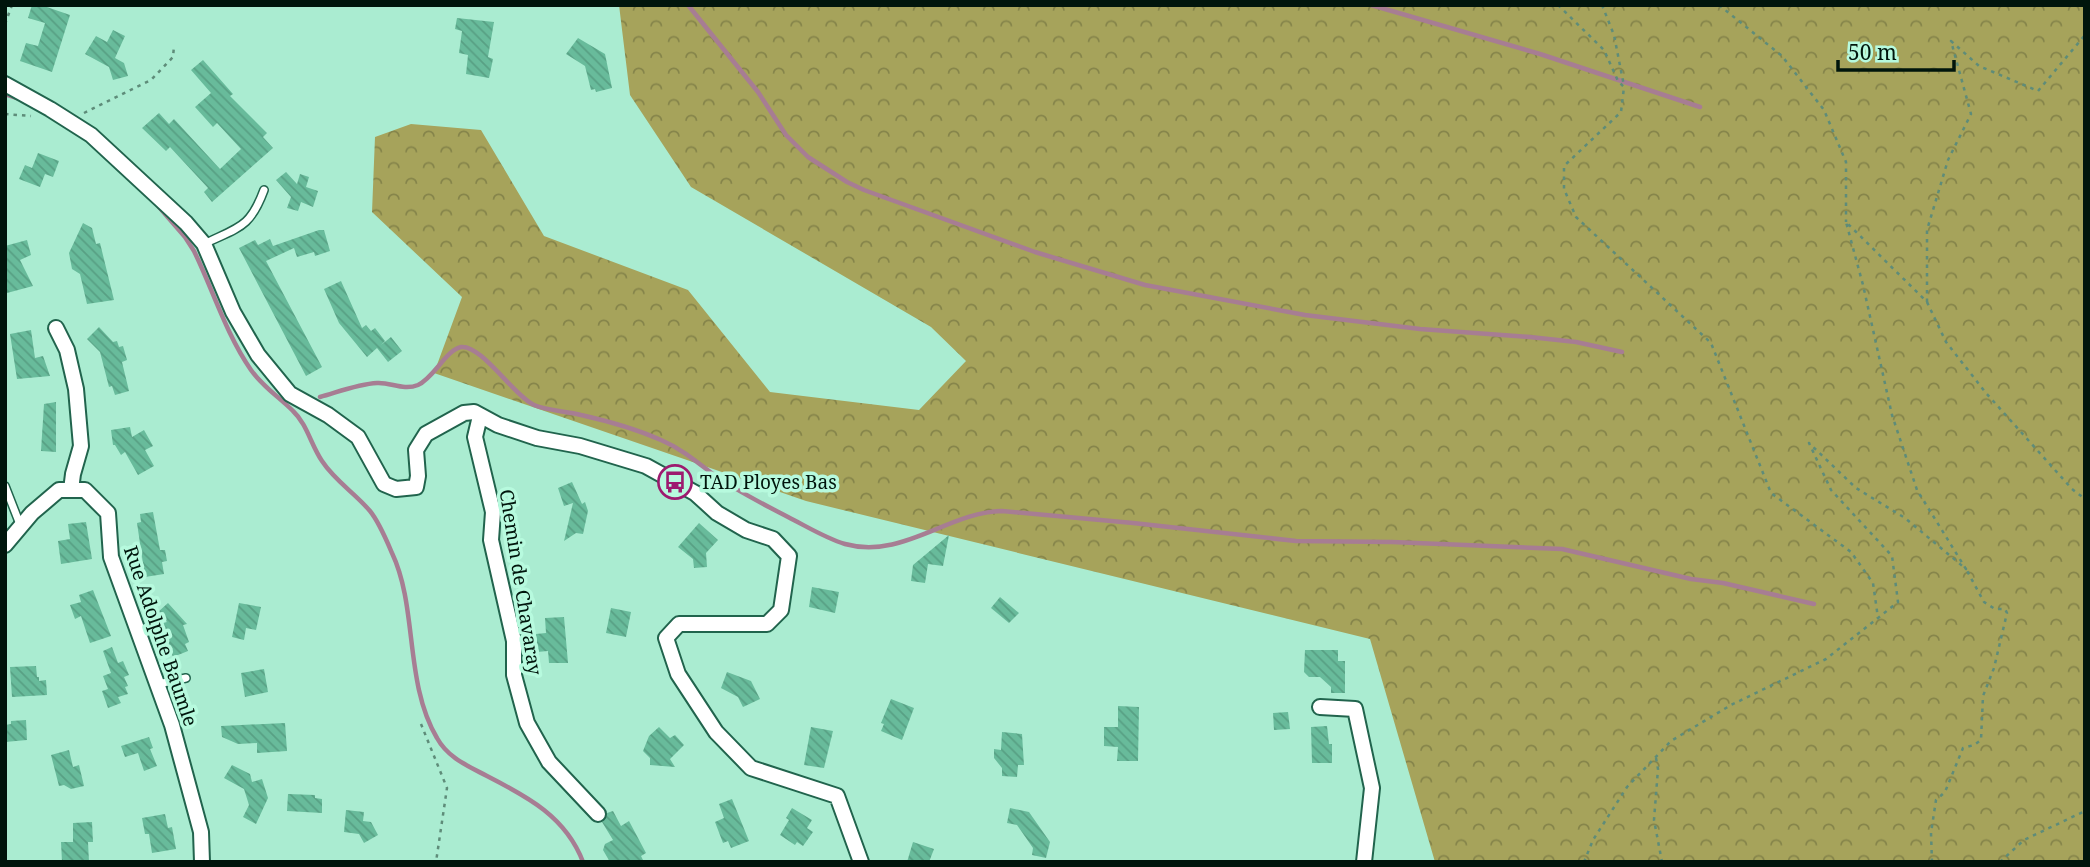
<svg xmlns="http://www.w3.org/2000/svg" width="2090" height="867" font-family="'Noto Serif',serif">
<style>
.forest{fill:url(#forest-crowns)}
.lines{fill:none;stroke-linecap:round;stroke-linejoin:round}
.stream{stroke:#a77d93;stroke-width:4.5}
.building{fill:url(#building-back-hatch)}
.lane-casing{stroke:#21644d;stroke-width:10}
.street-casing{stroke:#21644d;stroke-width:18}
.path{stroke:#5e8c79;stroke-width:2.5;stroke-dasharray:3.5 5;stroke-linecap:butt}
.lane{stroke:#fff;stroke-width:7}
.street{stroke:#fff;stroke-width:14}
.labels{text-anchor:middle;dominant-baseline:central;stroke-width:7;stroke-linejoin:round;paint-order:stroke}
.poi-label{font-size:19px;fill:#00150c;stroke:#b7fade;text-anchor:start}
.street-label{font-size:19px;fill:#00150c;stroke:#b7fade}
</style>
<defs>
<pattern id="forest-crowns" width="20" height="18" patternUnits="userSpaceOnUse" patternTransform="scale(1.75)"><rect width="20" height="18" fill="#a6a35b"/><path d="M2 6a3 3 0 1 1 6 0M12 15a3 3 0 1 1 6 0" fill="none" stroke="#85844a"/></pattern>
<pattern id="building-back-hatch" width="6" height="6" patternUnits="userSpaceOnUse" patternTransform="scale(1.75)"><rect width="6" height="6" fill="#68bb9b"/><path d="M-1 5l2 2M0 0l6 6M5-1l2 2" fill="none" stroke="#58a084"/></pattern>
</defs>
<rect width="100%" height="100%" fill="#aaecd1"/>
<path class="forest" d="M619 5H2085V862H1435L1370 639 806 501 434 373 462 297 372 212 375 137 411 124 481 130 544 236 688 290 770 392 919 410 966 361 931 327 691 187 630 95Z"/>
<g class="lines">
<g class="stream">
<path d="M688 5 758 92 786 135 808 157 847 182 864 190 1035 252 1145 285 1305 315 1420 329 1530 337 1576 342 1622 352"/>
<path d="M1371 5 1540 54 1700 107"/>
<path d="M5 94 17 98"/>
<path d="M159 207 185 237 194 251C213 290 226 334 251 370 263 387 279 397 293 411 307 424 311 445 322 461 335 481 355 493 370 511 379 522 386 539 392 553 418 608 404 682 437 738 448 758 468 766 487 776 528 797 566 817 583 862"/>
<path d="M320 397C338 392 358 384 377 383 391 382 403 391 418 385 434 378 446 350 461 347 481 344 514 396 534 405 548 411 566 411 581 415 608 421 636 429 661 440 682 449 697 462 714 475 737 491 763 504 788 517 806 526 825 538 845 544 902 560 948 512 1002 511L1133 523 1296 541 1392 542 1562 549 1691 579 1723 583 1814 604"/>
</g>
</g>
<g class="building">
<path d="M32 5H41L70 15 52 72 20 61 26 43 38 46 45 23 28 18Z"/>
<path d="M457 18 494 22 488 57 493 59 489 78 466 74 468 55 459 53 462 31 455 29Z"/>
<path d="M113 30 125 36 115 58 124 63 128 76 113 80 109 67 85 54 96 36 107 42Z"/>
<path d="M578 38 605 54 612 88 596 92 595 89 591 90 585 66 566 54Z"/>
<path d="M203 60 233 94 230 96 267 133 263 137 273 148 212 202 204 192 208 188 170 147 166 151 142 128 159 113 169 124 174 119 220 169 241 149 217 123 213 127 195 107 211 93 191 70Z"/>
<path d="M38 153 59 161 53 177 45 174 40 187 19 179 25 165 32 168Z"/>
<path d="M286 172 297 184 300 174 309 177 306 187 318 191 313 207 301 202 298 211 287 208 291 197 276 180Z"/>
<path d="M83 223 92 228 96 244 100 243 114 300 87 304 80 274 72 269 69 253Z"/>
<path d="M319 230H324L330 251 315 256 314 252 297 257 294 248 266 261 322 367 306 376 239 248 255 240 258 245 270 239 273 246Z"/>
<path d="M27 240 31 255 20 260 33 286 7 293 5 246Z"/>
<path d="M341 281 362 328 366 325 371 331 375 328 385 341 381 345 391 337 402 351 388 362 377 348 367 357 339 323 324 289Z"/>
<path d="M99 327 113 342 117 341 119 347 123 346 127 360 122 362 129 391 115 395 112 386 109 387 100 352 87 339Z"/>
<path d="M31 330 35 358 43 356 50 376 17 379 10 334Z"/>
<path d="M56 402V452L41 451 44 404Z"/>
<path d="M130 427 132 437 144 430 153 446 145 450 154 466 138 475 125 452 121 455 115 445H113L111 430Z"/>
<path d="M572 482 582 504 585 502 588 511 583 534 576 533 564 541 573 503 564 506 558 488Z"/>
<path d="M153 512 160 550H165L167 561 162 562 164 574 145 577 137 523 141 522 140 514Z"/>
<path d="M86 522 92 559 61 564 58 541 70 539 68 524Z"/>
<path d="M699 523 718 540 706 553 707 567 694 568 693 559 678 547Z"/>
<path d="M949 535 943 566 928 564 925 583 911 581 913 565Z"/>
<path d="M812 587 839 592 835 613 809 607Z"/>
<path d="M93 590 111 636 90 643 81 616 75 619 70 605 81 602 79 595Z"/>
<path d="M1000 597 1019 613 1009 623 991 608Z"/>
<path d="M168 603 187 624 183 625 189 642 185 644 188 651 173 657 160 624 167 622 158 612Z"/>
<path d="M239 603 261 607 256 630 246 628 244 640 232 637Z"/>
<path d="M611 608 631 612 626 637 606 633Z"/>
<path d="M564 617 568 663H549L548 651 537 652 536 634 546 633 545 618Z"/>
<path d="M112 647 118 663 123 661 129 675 124 677 128 686 125 687 128 694 118 697 121 703 108 708 102 691 108 689 103 676 111 673 103 651Z"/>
<path d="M1305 650H1338V661H1345V693H1331V687L1320 677H1309L1304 672Z"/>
<path d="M36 666 37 677H39V681L46 680 47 695 12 697 10 667Z"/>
<path d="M264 669 268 692 245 697 241 673Z"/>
<path d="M727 672 751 681 760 699 743 707 738 697 721 688Z"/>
<path d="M891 699 914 708 902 740 881 731 884 724 881 723Z"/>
<path d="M1118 706 1139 707 1138 761H1117L1118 747 1104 746V727H1118Z"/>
<path d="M1288 712 1290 729 1274 730 1273 713Z"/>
<path d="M26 720 27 740 5 742V725L11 724V721Z"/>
<path d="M285 723 287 751 257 753V743L238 744 222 737 221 726Z"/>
<path d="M1327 726 1329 744H1332V763H1312L1311 727Z"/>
<path d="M659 727 670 738 675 735 684 745 670 759 675 767 650 765V758L643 751 649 736Z"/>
<path d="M811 727 833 731 824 768 804 765Z"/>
<path d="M1002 732 1022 734 1024 765H1018L1017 777 1002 776V768L994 758V749L1001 750Z"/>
<path d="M149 737 153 748 150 749 157 766 144 771 138 753 125 757 121 746Z"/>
<path d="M69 750 73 767 79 765 84 786 71 789 64 785 59 786 51 755Z"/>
<path d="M232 765 250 774 252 782 262 779 268 798 256 824 243 817 249 805 244 789 224 778Z"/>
<path d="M288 794 315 795V798L322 799V813L287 811Z"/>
<path d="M732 799 749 841 731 848 728 841 723 843 715 822 724 818 719 804Z"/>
<path d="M792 808 812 820 807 828 813 832 803 846 797 842 795 845 780 835 789 820 786 818Z"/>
<path d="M1010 808 1029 812 1050 842 1046 858 1032 855 1033 848 1017 825 1007 823Z"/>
<path d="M346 810 364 812 363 821 371 822 378 835 364 843 359 834 344 832Z"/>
<path d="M613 811 621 826 629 821 646 853 641 856 644 862H610L603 850 605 844 613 840 602 822 607 813Z"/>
<path d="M165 814 168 828 172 827 176 849 152 853 149 834H145L142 818Z"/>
<path d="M92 822 93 842H88L89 862H62L61 842H73V823Z"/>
<path d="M913 842 934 849 929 862H907Z"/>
</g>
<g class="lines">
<g class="lane-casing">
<g id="lane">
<path d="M204 244C239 227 250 228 264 190"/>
<path d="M5 486 21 527"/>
<path d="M158 684 186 678"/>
</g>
</g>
<g class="street-casing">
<g id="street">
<path d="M5 84 50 109 91 135 186 223 204 244 233 312 258 355 290 394 328 415 358 437 384 484 396 489 416 487 418 476 416 450 426 434 464 413 474 412 498 425 537 438 580 446 646 466 695 493 717 513 746 530 773 539 789 556 781 610 767 624H679L666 638 678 674 716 732 751 768 837 796 861 862"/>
<path d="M56 328 67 350 76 389 81 446 73 474 71 490"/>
<path d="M480 416 475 437 493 512 491 540 514 641V675L527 723 549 762 598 814"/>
<path d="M5 545 32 513 59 490H85L108 513 111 557 172 725 201 832 202 862"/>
<path d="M1320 707 1355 709 1372 788 1364 862"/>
</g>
</g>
<g class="path">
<path d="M1558 5 1604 50 1618 81 1624 87 1621 112 1564 166V189L1576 217 1711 343 1771 493 1851 552 1873 583 1878 618 1898 602 1892 556 1831 490 1809 443 1856 488 1905 518 1966 569 1917 490 1892 415 1863 285 1846 222 1927 302V230L1948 160 1971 114 1951 41 1979 66 2038 91 2085 35"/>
<path d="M1602 5 1614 35 1624 86"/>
<path d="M1719 5 1782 56 1824 110 1846 162V222"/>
<path d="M5 24 12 5"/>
<path d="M84 113 151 80 173 57 174 46"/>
<path d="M5 114 31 116"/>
<path d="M1927 302 1946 342 1986 393 2072 489 2085 499"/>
<path d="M421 724 447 788 436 862"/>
<path d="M1656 758 1658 769 1654 820 1662 862"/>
<path d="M1584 862 1593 840 1627 787 1671 741 1731 705 1826 659 1878 618"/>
<path d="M1932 862 1931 833 1936 800 1945 792 1963 748 1974 745 1981 740 1983 696 1994 668 2007 613 2005 609H1995L1984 602 1966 569"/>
<path d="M2000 862 2024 840 2085 811"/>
</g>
<use href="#lane" class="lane"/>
<use href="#street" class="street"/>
</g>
<defs>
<g id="bus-ring" transform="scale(1.75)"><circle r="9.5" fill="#b7fade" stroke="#9d1b6f" stroke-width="1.5"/><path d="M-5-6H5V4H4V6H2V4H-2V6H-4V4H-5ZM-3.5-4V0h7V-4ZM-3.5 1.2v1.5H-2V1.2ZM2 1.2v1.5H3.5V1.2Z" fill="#9d1b6f"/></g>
</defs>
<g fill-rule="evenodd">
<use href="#bus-ring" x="675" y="482"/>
</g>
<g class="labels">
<g class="poi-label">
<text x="700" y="482">TAD Ployes Bas</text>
</g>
<g class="street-label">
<text transform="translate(521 582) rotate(81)">Chemin de Chavaray</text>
<text transform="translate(161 636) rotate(71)">Rue Adolphe Baumle</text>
</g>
</g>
<rect width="2090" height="867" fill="none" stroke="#00150c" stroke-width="14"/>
<path d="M1838 60v10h116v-10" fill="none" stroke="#00150c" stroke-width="3.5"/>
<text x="1848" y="60" font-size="21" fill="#00150c" stroke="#b7fade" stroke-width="5" paint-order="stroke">50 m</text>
</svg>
